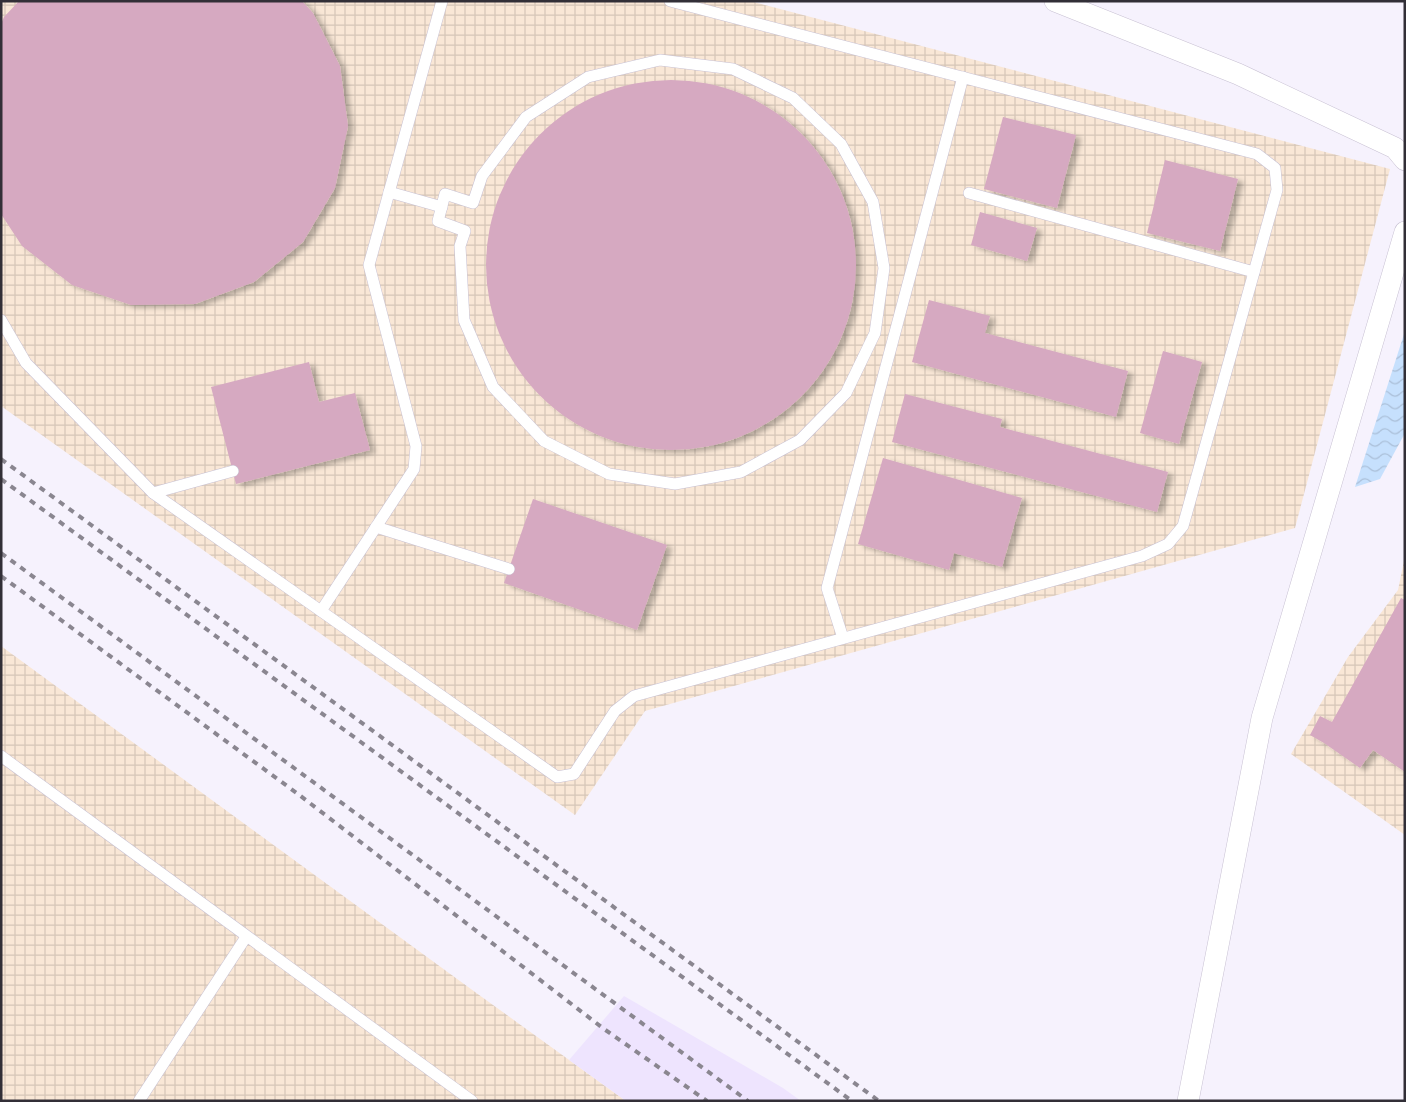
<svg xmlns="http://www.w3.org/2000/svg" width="1406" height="1102" font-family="'Archivo Narrow',sans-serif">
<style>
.industrial{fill:url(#industrial-grid)}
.built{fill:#eee4fe}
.water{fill:url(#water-waves)}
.building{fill:#d6a9c1;filter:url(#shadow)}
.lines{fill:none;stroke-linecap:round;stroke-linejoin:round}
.lane-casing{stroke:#c8c1d3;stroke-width:12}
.street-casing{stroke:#c8c1d3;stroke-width:22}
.lane{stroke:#fff;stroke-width:11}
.street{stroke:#fff;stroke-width:21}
.rail{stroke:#8a8690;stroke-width:4;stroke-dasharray:6 6;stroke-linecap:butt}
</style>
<defs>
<pattern id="industrial-grid" width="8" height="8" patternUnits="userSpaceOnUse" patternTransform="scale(1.25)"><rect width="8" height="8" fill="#f9e7d6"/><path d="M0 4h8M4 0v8" fill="none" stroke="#d6c6b8"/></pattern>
<pattern id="water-waves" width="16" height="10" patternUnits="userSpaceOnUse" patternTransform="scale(1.25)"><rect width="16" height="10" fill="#c6e0fd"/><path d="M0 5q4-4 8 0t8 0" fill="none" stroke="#abc0d9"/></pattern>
<filter id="shadow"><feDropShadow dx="5.5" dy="3" stdDeviation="2.5" flood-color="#0004"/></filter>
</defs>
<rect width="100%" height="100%" fill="#f6f2fd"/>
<g class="industrial">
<path d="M1 1H750L1390 169 1295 528 645 711 575 815 1 406Z"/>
<path d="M1405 556V835L1291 754 1348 657 1398 590Z"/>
<path d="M1 646 475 992 626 1101H1Z"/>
</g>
<path class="built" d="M624 996 783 1088 801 1101H626L569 1060Z"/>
<path class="water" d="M1405 331V433L1380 479 1355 487Z"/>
<g class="building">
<path d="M19 1H302L313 13 340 66 348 126 335 188 303 242 254 282 195 304 131 305 72 285 22 246 1 214V24L4 17Z"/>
<circle cx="671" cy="265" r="185"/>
<path d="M1003 117 1076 135 1057 208 984 189Z"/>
<path d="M1165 160 1238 179 1220 251 1147 233Z"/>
<path d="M980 212 1037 228 1027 261 971 245Z"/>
<path d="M929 300 990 316 985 333 1128 371 1116 417 912 362Z"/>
<path d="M1163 351 1202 362 1179 444 1140 433Z"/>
<path d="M309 362 319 402 355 393 370 450 236 484 211 387Z"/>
<path d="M905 394 1002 419 1000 427 1168 472 1157 512 892 442Z"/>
<path d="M883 458 1022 498 1002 567 954 553 949 570 858 544Z"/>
<path d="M533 499 667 545 637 630 504 583Z"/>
<path d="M1401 598 1405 600V772L1373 750 1360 768 1324 743 1310 735 1320 716 1332 722Z"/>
</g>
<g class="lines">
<g class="lane-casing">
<g id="lane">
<path d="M660 60 733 69 793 98 841 144 873 202 884 268 875 333 846 393 800 440 741 472 675 484 609 474 544 441 493 387 464 320 460 246 465 231 438 221 445 194 473 203 482 176 526 117 588 77Z"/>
<path d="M389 192 442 207"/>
<path d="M969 193 1254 272"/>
<path d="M1 320 26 363 153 493 557 777 574 774 615 711 634 696 1142 556 1168 544 1183 526 1277 190 1275 168 1257 154 670 1"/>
<path d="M153 493 233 471"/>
<path d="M376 527 509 569"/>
<path d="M321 611 414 469 416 446 369 265 442 1"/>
<path d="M843 638 827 588 963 77"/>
<path d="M1 756 472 1101"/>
<path d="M139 1101 246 937"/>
</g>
</g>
<g class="street-casing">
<g id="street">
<path d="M1055 1 1238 74 1395 148 1405 160"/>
<path d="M1188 1101 1262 718 1405 232"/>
</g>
</g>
<use href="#lane" class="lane"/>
<use href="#street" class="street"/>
<g class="rail">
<path d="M1 459 879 1101"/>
<path d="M1 479 852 1101"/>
<path d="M1 553 748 1101"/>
<path d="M1 576 298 794 604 1029 707 1101"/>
</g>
</g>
<rect width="1406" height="1102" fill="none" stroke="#322f37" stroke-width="5"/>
</svg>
